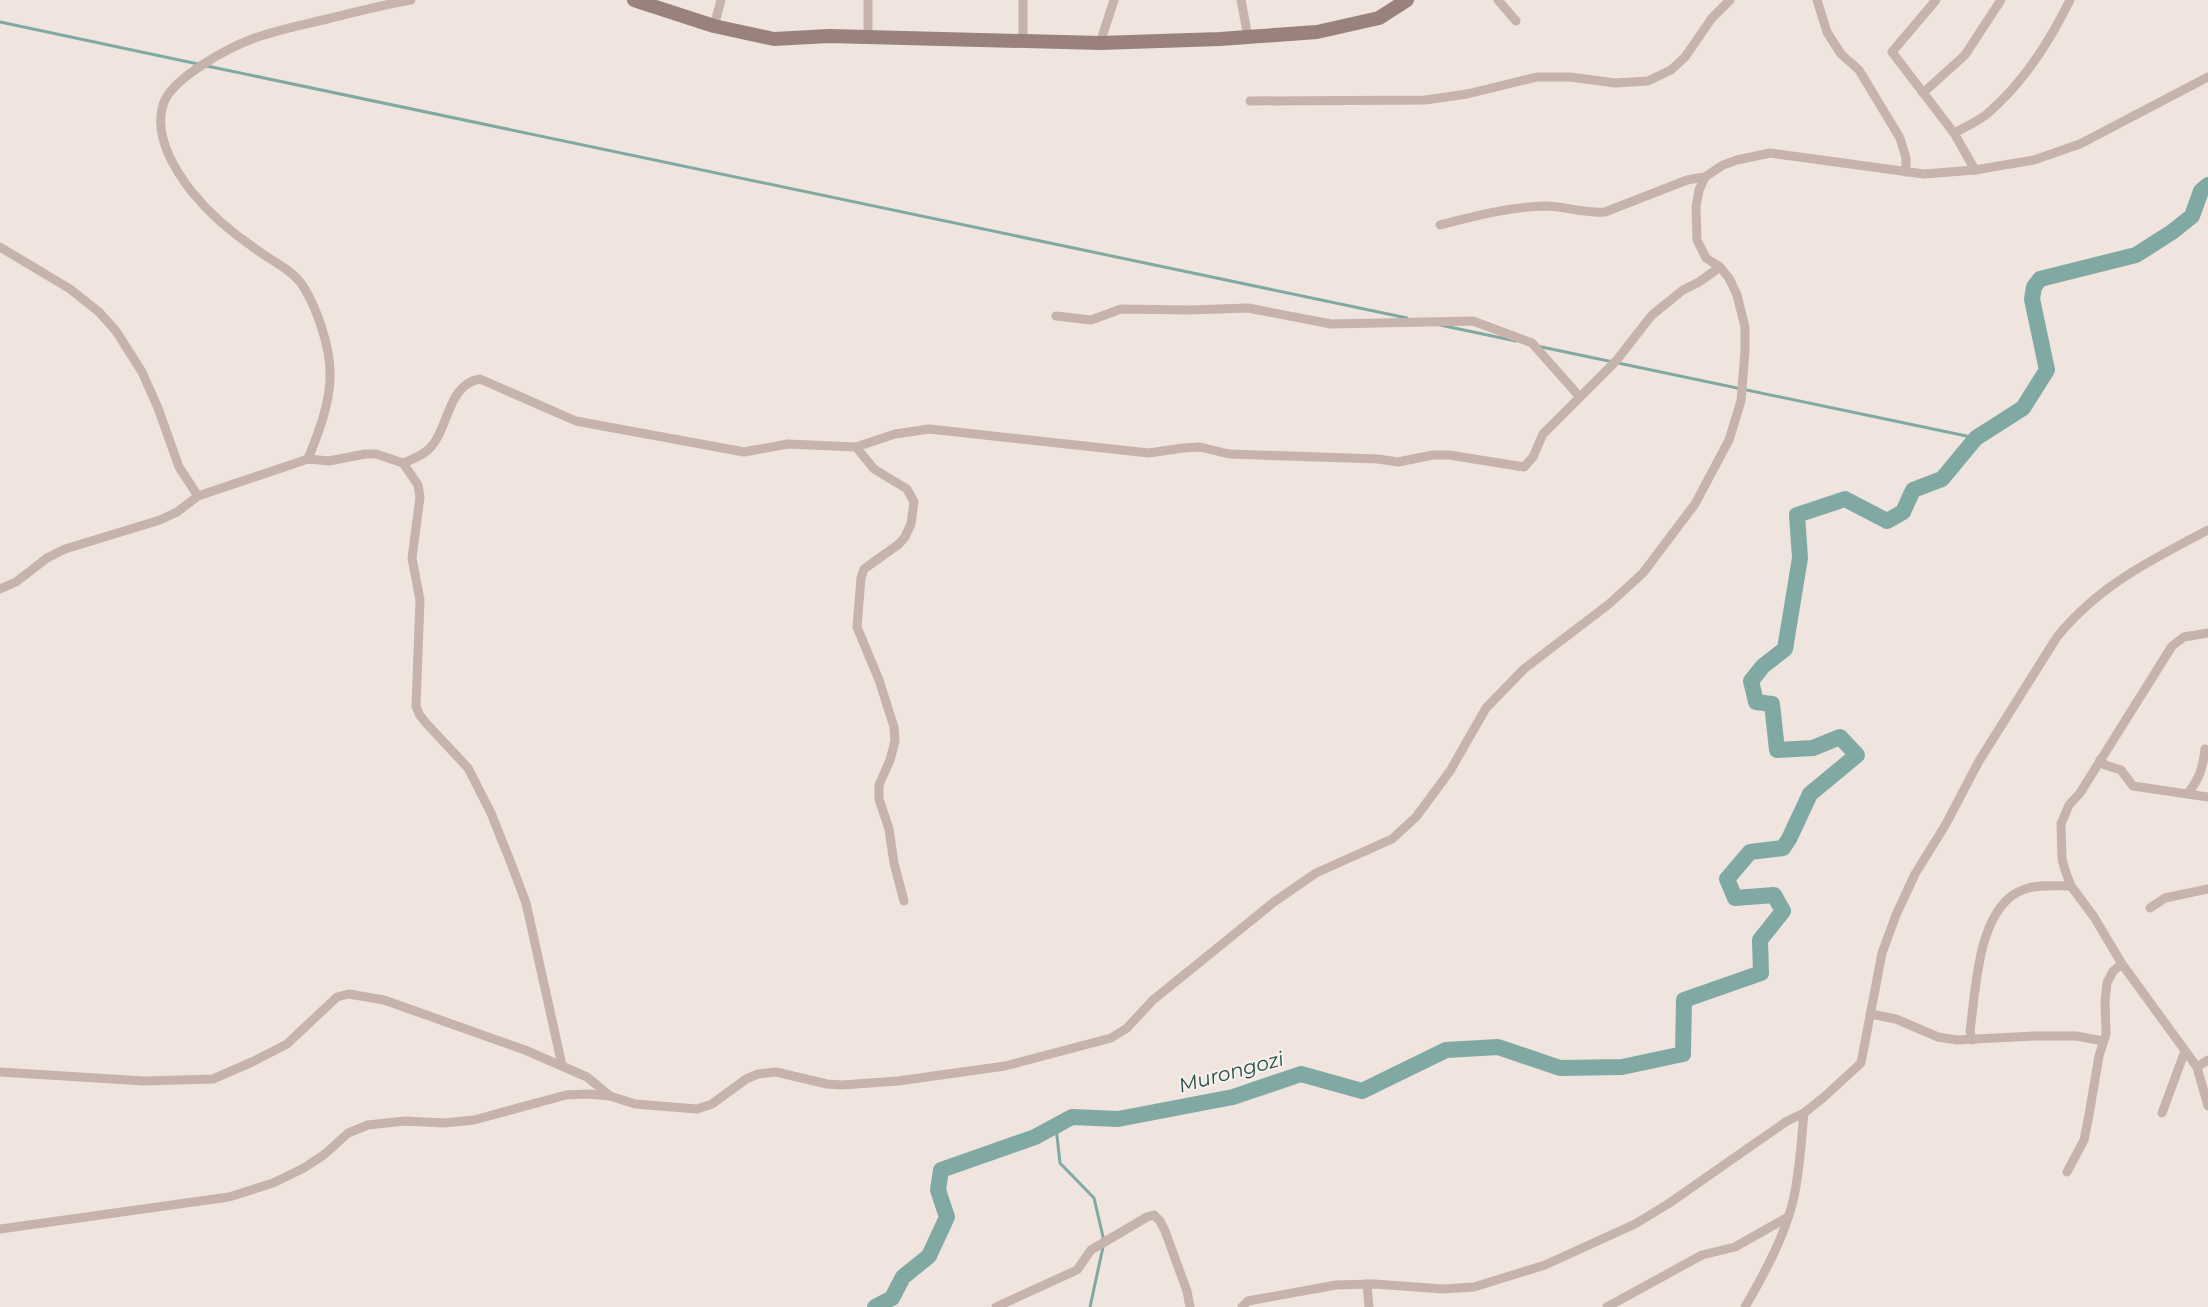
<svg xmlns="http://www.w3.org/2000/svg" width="2208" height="1307" font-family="Montserrat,sans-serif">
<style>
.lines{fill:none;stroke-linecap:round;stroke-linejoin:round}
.stream{stroke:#80a9a4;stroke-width:3}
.river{stroke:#80a9a4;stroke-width:16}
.street{stroke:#c6b3ab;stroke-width:9}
.secondary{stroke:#99827d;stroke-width:14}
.labels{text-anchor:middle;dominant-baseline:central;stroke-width:4.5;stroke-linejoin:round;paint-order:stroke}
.water-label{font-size:20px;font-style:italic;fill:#24514d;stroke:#f7efea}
</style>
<rect width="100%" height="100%" fill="#efe4de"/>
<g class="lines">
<g class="stream">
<path d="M0 22 198 64"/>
<path d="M207 66 1407 318"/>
<path d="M1440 325 1516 341"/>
<path d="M1537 346 1976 438"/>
<path d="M1056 1127 1060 1163 1094 1198 1104 1241"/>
<path d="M1090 1307 1103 1247"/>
</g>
<path class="river" d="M875 1307 892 1298 903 1277 929 1256 947 1217 938 1190 941 1170 1035 1137 1072 1117 1118 1119 1233 1097 1301 1074 1362 1091 1446 1050 1498 1047 1560 1068 1622 1067 1683 1054 1684 1000 1761 973 1760 940 1783 911 1774 895 1735 898 1727 879 1750 852 1783 848 1789 839 1810 794 1857 755 1840 737 1813 748 1777 750 1772 704 1756 702 1751 681 1763 666 1785 649 1800 558 1797 515 1845 499 1887 521 1903 512 1913 490 1942 479 1976 438 2023 408 2047 370 2032 299 2034 287 2040 279 2136 255 2172 232 2192 216 2201 191 2208 185"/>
<g class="street">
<path d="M1023 0V41"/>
<path d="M1241 0 1248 37"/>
<path d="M1498 0 1516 21"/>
<path d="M1817 0 1827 32 1841 54 1859 70 1900 138 1906 158V172"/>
<path d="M1936 0 1892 52 1954 133 1975 170"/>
<path d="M714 26 721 0"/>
<path d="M868 37V0"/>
<path d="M1100 43 1114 0"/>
<path d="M1923 93 1965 55 2001 0"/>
<path d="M1250 101 1425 100 1467 94 1537 77H1570L1615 83 1648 81 1671 70 1685 57 1712 18 1730 0"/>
<path d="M1954 133C1965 127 1977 122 1987 114 2022 84 2050 41 2070 0"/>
<path d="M1440 225C1475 216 1509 207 1545 206 1565 206 1585 214 1605 212L1687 180 1705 177"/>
<path d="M0 247 70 289 99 312 116 331 142 372 158 408 179 467 198 496"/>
<path d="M1056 316 1091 320 1121 309 1189 310 1248 308 1331 324 1473 321 1532 343 1579 396"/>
<path d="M856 447 874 469 907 489 914 502 911 524 905 537 899 544 864 569 861 578 857 627 879 680 894 727 895 741 890 760 879 785V799L889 829 894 863 904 901"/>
<path d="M308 459C318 434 330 404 330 376 331 349 317 308 303 286 291 268 269 260 253 247 231 232 209 213 192 192 174 169 154 135 163 105 170 79 228 48 252 39 276 30 302 25 327 19 355 12 382 5 411 0"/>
<path d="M403 463 418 485 420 497 412 558 420 600 416 706 419 714 426 723 468 768 491 813 509 858 526 903 562 1065"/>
<path d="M0 589 16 582 47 558 65 549 160 520 177 512 198 496 308 459 329 461 365 454H376L403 463C411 460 421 456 428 450 450 429 446 385 480 379L576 421 744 452 788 444 856 447 895 434 929 429 1149 453 1183 448 1200 447 1229 454 1378 459 1398 462 1433 455H1449L1524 467 1533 457 1543 434 1616 361 1652 315 1683 290 1699 282 1720 267"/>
<path d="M2208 633 2184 637 2172 646 2080 793 2069 805 2061 824 2062 859 2065 870 2071 886 2094 917 2122 964 2197 1067 2208 1106"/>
<path d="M2100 760 2105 765 2121 770 2133 786 2208 797"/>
<path d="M2188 793C2199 780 2203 767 2205 749"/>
<path d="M2150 908 2165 898 2208 889"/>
<path d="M1871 1014 1896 1019 1938 1037 1957 1040 2036 1036H2076L2103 1041"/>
<path d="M1972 1040 1970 1031C1976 990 1977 905 2025 889 2039 884 2056 886 2071 886"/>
<path d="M2197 1067 2208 1060"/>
<path d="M0 1072 144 1081 213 1079 252 1062 287 1044 337 997 349 994 384 1000 525 1050 587 1077 610 1096"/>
<path d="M2162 1113 2185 1051"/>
<path d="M2067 1172 2084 1140 2089 1115 2099 1056 2106 1034 2105 1001 2107 983 2113 971 2122 964"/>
<path d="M0 1229 229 1197 273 1183 304 1168 325 1154 348 1133 368 1125 405 1121 444 1123 474 1120 566 1095 587 1094 610 1096 635 1104 697 1109 712 1104 746 1079 758 1074 776 1072 827 1084 842 1085 898 1081 1005 1066 1111 1038 1127 1028 1153 1000 1274 902 1316 873 1392 839 1416 817 1450 771 1486 708 1524 669 1609 604 1643 573 1695 504 1729 440 1741 401 1745 351V327L1737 295 1729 278 1720 267 1706 258 1697 240 1696 207 1699 190 1705 177 1723 165 1737 160 1770 153 1924 174 1975 170 2034 160 2080 144 2208 77"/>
<path d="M1367 1284 1369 1307"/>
<path d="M996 1307 1077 1270 1091 1250 1147 1217 1154 1215 1160 1221 1165 1231 1187 1291 1190 1307"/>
<path d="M1242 1307 1248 1301 1336 1285 1374 1284 1443 1289 1474 1287 1545 1265 1635 1224 1668 1204 1787 1121 1804 1113 1824 1097 1861 1063 1882 953 1896 915 1915 874 1946 824 1979 761 2057 637C2098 586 2151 560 2208 530"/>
<path d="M1607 1307 1702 1255 1735 1247 1788 1217"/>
<path d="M1745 1307C1764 1274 1784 1238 1793 1201 1800 1172 1801 1142 1804 1113"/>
</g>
<path class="secondary" d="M634 0 714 26 774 39 829 36 1100 43 1220 39 1317 32 1379 18 1407 0"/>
</g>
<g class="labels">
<g class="water-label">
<text transform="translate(1231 1072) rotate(-15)">Murongozi</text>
</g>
</g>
</svg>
